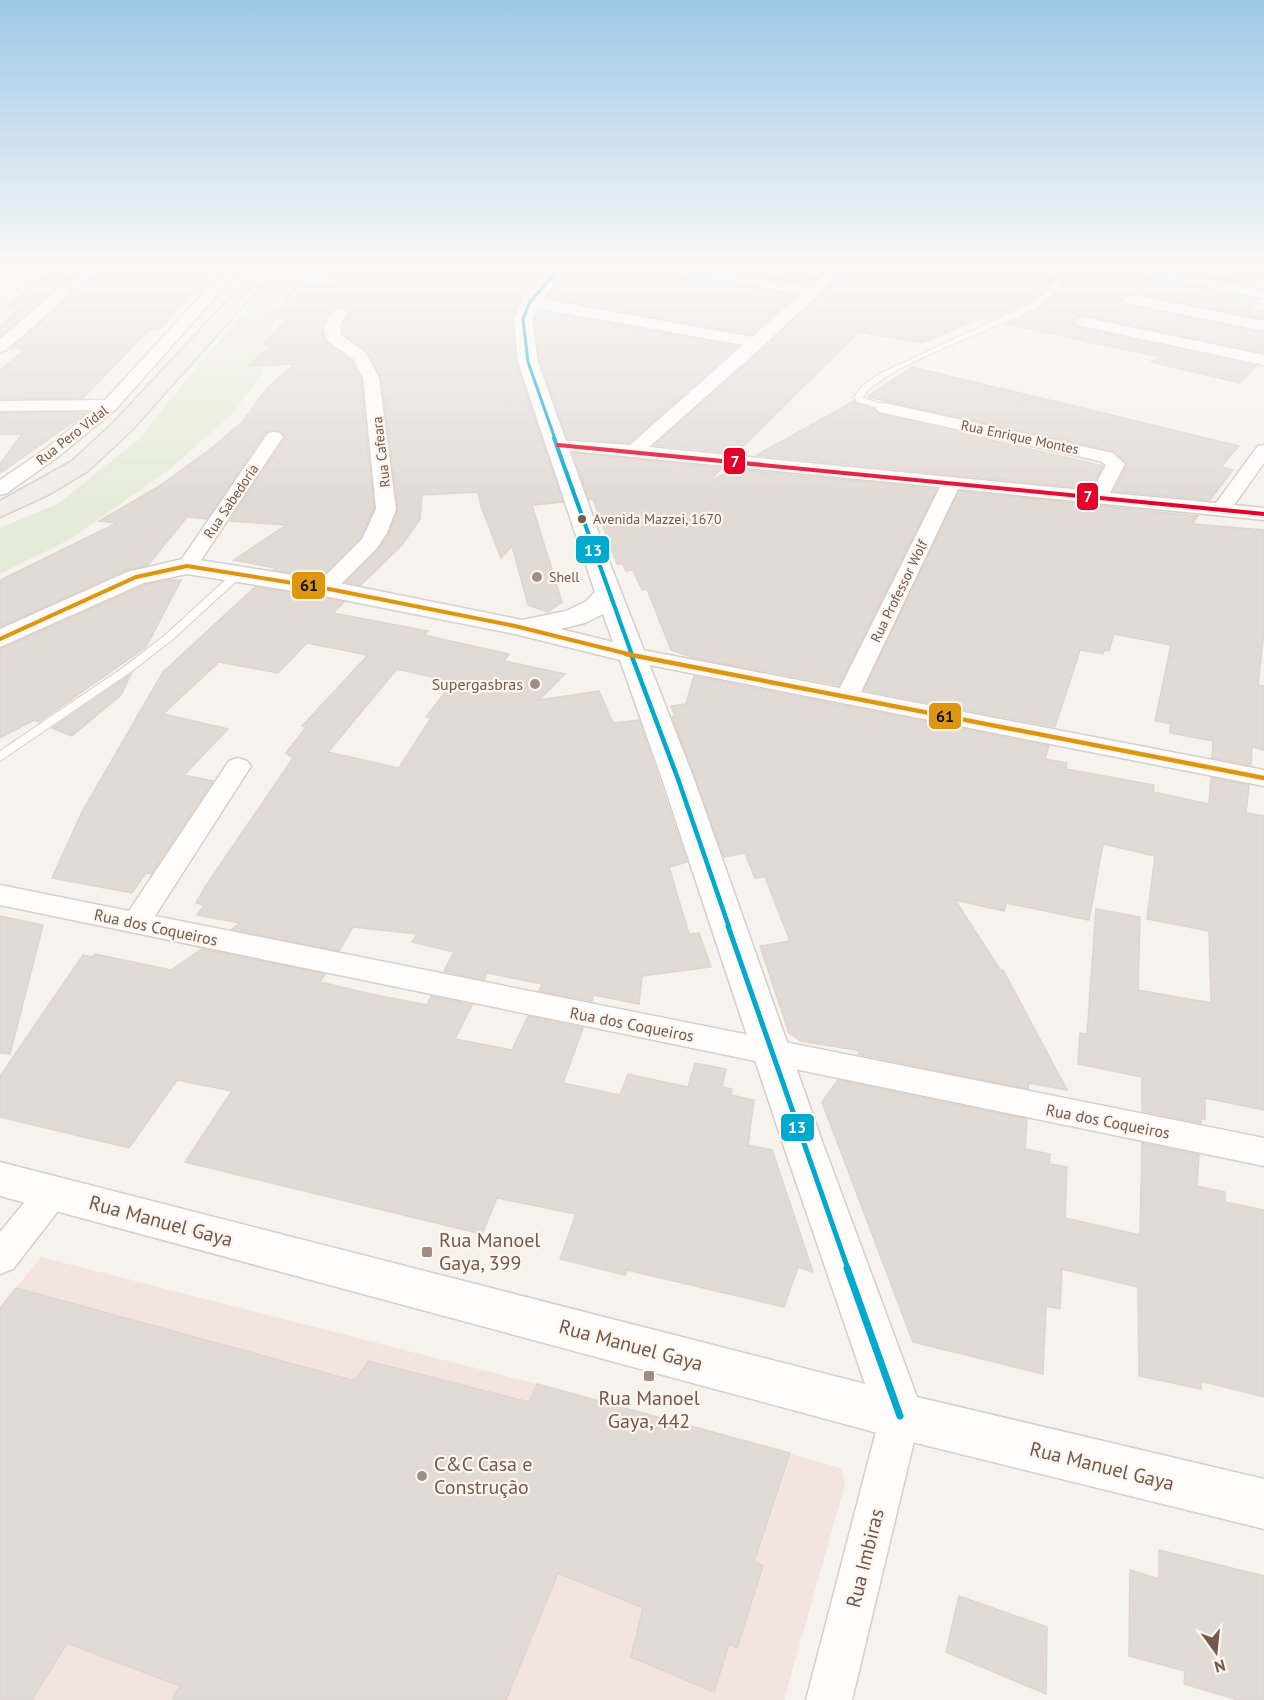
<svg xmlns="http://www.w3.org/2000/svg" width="1264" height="1700" font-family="'PT Sans',sans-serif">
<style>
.commercial{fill:#f3e4df}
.green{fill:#e6ebd9}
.building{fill:#e2dad5;stroke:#ded5d0;stroke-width:1.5;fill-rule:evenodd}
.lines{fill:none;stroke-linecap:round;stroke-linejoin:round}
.service-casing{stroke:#d5cfcb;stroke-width:2}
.minor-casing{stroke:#d5cfcb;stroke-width:3}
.tertiary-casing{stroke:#d5cfcb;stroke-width:3}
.secondary-casing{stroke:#d5ceca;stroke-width:3}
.primary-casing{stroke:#d7cfcb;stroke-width:3}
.service{fill:#fefdfc;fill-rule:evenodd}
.minor{fill:#fefdfc;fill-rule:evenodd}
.tertiary{fill:#fefdfc;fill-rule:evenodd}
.secondary{fill:#fefdfc;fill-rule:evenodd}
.primary{fill:#f1ece7;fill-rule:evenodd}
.bus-1-far4-casing{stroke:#fdf6ef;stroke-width:6}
.bus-1-far3-casing{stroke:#fdf6ef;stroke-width:8}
.bus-1-far2-casing{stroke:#fdf6ef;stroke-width:9}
.bus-1-far1-casing{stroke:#fdf6ef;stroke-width:10}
.bus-1-casing{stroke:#fdf6ef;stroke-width:11}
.bus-2-casing{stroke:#fdf6ef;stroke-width:8}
.bus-3-far1-casing{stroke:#fdf6ef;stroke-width:8}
.bus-3-casing{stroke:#fdf6ef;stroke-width:9}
.bus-1-far4{stroke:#00a9ce;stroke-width:3}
.bus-1-far3{stroke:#00a9ce;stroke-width:4}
.bus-1-far2{stroke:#00a9ce;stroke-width:4.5}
.bus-1-far1{stroke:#00a9ce;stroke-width:5}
.bus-1{stroke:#00a9ce;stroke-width:7}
.bus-2{stroke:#e4002b;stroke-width:4}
.bus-3-far1{stroke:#dc9610;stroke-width:4}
.bus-3{stroke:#dc9610;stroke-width:4.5}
.bus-dot{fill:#72584f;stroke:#fdf6ef;stroke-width:2}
.poi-dot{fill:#a08e86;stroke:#fdf6ef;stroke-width:2}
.labels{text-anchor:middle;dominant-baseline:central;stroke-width:4.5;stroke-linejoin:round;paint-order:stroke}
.far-street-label{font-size:14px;fill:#72584f;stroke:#fdf6ef}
.bus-label{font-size:14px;fill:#72584f;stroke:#fdf6ef;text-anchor:start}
.far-poi-label{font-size:14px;fill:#72584f;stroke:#fdf6ef;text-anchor:start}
.poi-label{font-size:16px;fill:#72584f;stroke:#fdf6ef;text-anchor:end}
.street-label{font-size:16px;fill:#72584f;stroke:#fdf6ef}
.near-street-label{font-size:20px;fill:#72584f;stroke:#fdf6ef}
.near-poi-label{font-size:20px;fill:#72584f;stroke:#fdf6ef;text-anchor:start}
.line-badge{stroke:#fdf6ef;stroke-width:2}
.badge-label{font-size:16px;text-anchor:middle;font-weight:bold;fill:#fff}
.pale-badge-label{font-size:16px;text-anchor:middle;font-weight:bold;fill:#111}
</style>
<rect width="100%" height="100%" fill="#f6f2ed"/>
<path class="commercial" d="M41 1257 537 1384 841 1468 845 1484 784 1700H0V1308Z"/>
<path class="green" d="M283 267H331L286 290 272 325 262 373 234 412 170 469 69 540 0 574V528L58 504 141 437 185 381Z"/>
<g class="building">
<path d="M51 267H82L0 336V327L18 308H7Z"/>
<path d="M103 267H205L201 272H209L202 280H206L158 330H149L83 398 0 399V370L26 349H11Z"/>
<path d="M336 267H548L521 296 512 319 516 363 563 502 532 505 562 602 548 612 528 605 512 546 501 558 481 506 478 492 422 495 420 519 402 545 361 585 346 582 379 549 389 534 398 509 381 378 367 351 343 334 342 325 350 313 339 306 327 316 322 332 327 343 351 361 361 379 374 509 360 538 321 577 273 570 275 568 234 560 286 525 230 521 285 438 282 432 274 430 266 432 207 519 187 517 148 565 126 570 0 627V580L117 523 99 521 158 487 213 447 243 421 268 387 295 364 247 366 272 346 263 345 286 319 272 318 298 283 335 284Z"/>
<path d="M571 267H658L667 273 795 295 751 335 546 298Z"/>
<path d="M705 267H829L808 285Z"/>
<path d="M849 267H1065L1045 289 1029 302 990 320 980 318 922 343 859 332 736 453 654 445 764 348Z"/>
<path d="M1078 267H1153L1145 272 1149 278 1260 299 1250 309 1264 312V319L1131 293 1121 300 1126 305 1264 333V353L1082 315 1072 322 1077 327 1256 366 1240 383 1151 362 1160 357 1006 324 1037 310 1055 295Z"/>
<path d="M1155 267H1234L1262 274 1251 285Z"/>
<path d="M538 311 738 346 629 443 567 438 540 361 534 319Z"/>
<path d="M912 367 1239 446 1221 467 1233 470 1210 500 1114 491 1127 464 1113 451 867 397Z"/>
<path d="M854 401 874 409 879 414 1103 466 1091 489 757 455Z"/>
<path d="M0 413 69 412 86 413 0 473V464L22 434H0Z"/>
<path d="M573 453 722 468 712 478 713 480 732 469 937 489 839 685 695 658 671 650 647 589 642 590 633 570 626 571 623 564H617L593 499 589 500Z"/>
<path d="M959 491 1198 516 1192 524 1264 530V630L1258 685 1264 686V750L1252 747 1251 765 1212 758 1213 741 1170 733 1171 724 1155 721 1171 645 1114 634 1109 651 1104 650 1103 654 1080 650 1055 727 864 690Z"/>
<path d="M167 580H181L146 647 39 722 34 720 0 738V649L145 585Z"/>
<path d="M255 587 344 602 333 613 428 631 424 635 509 654 504 661 565 674 539 700 599 691 613 723 639 720 687 862 669 867 689 934 699 933 711 967 642 976 639 1004 594 995 592 1001 539 991 542 984 487 973 484 980 444 971 454 952 412 942 417 934 353 927 339 951 232 929 240 923 197 915 204 905 196 903 205 887 293 758 286 753 306 727 302 726 368 655 307 643 278 673 219 662 163 714 228 729 184 775 213 781 151 874 146 873 132 893 52 878 82 812 163 672ZM397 669 453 682 426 717 431 718 399 768 328 752Z"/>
<path d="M131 674 121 695 72 736 52 728Z"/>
<path d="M694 676 1049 746 1045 759 1067 763 1066 769 1154 785 1153 792 1209 804 1211 778 1249 785 1246 813 1264 816V1110L1205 1098V1119L1202 1118 1201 1123 1142 1111V1077L1078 1064 1080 1033 1087 1034 1096 909 1140 917 1138 990 1211 1003 1209 931 1147 919 1155 856 1103 844 1089 920 1006 903 1004 911 955 900 1001 971 1003 970 1067 1090 1029 1083 1028 1089 858 1054 861 1051 801 1041 789 1033 760 946 790 941 765 877 755 878 745 853 724 857 672 716H675L671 706 686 704Z"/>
<path d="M0 916 43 925 10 1054 0 1053Z"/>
<path d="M202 949 325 974 320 982 371 994 427 1005 431 996 472 1005 455 1039 512 1050 528 1016 583 1028 563 1083 620 1095 628 1074 688 1087 695 1063 726 1069 722 1087 732 1089 731 1095 754 1100 748 1145 772 1150 813 1272 798 1267 784 1307 627 1270 625 1275 560 1259 576 1214 497 1198 482 1234 185 1162 232 1091 177 1080 129 1148 0 1117V1076L83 955 92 957 95 954 171 970Z"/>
<path d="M838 1080 1027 1119 1025 1149 1050 1154 1049 1164 1067 1167 1065 1218 1140 1235 1142 1143 1199 1155 1197 1186 1225 1192V1202L1264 1210V1397L1201 1381V1389L1139 1376 1138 1287 1062 1269 1060 1309 1046 1306 1043 1374 913 1342 822 1102Z"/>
<path d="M16 1288 355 1381 368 1361 529 1402 537 1384 790 1453 754 1562 763 1566 737 1648 729 1644 714 1692 631 1657 643 1608 558 1573 506 1700H172L180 1686 67 1643 32 1700H0V1308Z"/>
<path d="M1159 1550 1264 1576V1700H1238L1184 1684 1185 1671 1129 1656 1130 1570 1159 1579Z"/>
<path d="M959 1596 1047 1627 1046 1694 946 1652Z"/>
</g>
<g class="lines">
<g class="service-casing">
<g id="service">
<path d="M1068 267H1076L1053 294 1036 308C1004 325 872 371 863 398L888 406V410L857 402 854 397 863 385 881 373 1030 304 1047 291Z"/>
<path d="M1245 267 1264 268V272L1246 269Z"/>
<path d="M239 570 243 571V575L172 640 132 671 0 761V751L124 667 164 636 235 571Z"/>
</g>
</g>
<g class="minor-casing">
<g id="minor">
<path d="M85 267H101L6 350 0 352V339Z"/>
<path d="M227 267H242L116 409 59 456 7 493 0 495V480L47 448 93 410 0 411V401L105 400Z"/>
<path d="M660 267H692L809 287 832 267H847L763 346 649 447 1092 491 1106 465 1100 461 879 412 876 408 879 404 885 403 1113 453 1125 464 1110 493 1216 503 1258 446 1264 445V463L1234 505 1264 508V520L958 489 861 692 1264 770V786L624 660 621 655 624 650 632 648 840 688 940 487 552 449 549 445 552 441 558 440 630 445 743 345 530 307 522 302 525 299 530 297 752 337 800 294 667 271Z"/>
<path d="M1154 269 1264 290V298L1149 276 1147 273 1149 270Z"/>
<path d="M1131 295 1264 321V331L1126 303 1123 300Z"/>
<path d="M340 308 348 313 340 324 341 335 366 353 379 378 396 509 387 533 377 548 332 593 324 594 316 593 313 588 362 539 376 509 363 378 353 359 328 341 324 331C324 321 331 311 340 308Z"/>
<path d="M1082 317 1264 355V365L1077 325 1074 322 1077 319Z"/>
<path d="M274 432 280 433 283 437 197 566 194 570 187 572 180 570 177 566 268 433Z"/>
<path d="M238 758 247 761 251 766 155 916 1264 1138V1166L0 905V885L129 911 229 761Z"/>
<path d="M53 1178 65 1182 70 1192 65 1202 13 1269 0 1274V1232L41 1182Z"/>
<path d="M900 1397 914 1403 920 1416 852 1700H806L880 1416 886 1403Z"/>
</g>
</g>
<g class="tertiary-casing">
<path id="tertiary" d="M551 267H569L539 303 532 319 538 362 604 548 694 779 822 1141 924 1416 917 1432 900 1439 883 1432 876 1416 782 1141 662 779 620 660 515 634 324 596 187 574 144 583 0 647V629L127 572 187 558 324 580 522 620 566 611 585 602 595 592 518 362 514 319 523 298ZM603 614 613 642 560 629 585 623Z"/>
</g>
<g class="secondary-casing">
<path id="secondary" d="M0 1162 900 1393 1264 1479V1529L900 1439 0 1196Z"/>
</g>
<g class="primary-casing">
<path id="primary" d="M259 267H278L131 431 88 471 48 495 0 517V501L72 461 115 421Z"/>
</g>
<use href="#service" class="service"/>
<use href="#minor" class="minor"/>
<use href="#tertiary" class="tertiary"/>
<use href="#secondary" class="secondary"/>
<use href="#primary" class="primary"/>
<g class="bus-1-far4-casing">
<path id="bus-1-far4" d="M555 439 528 362 523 319 530 302 560 267"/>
</g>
<g class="bus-1-far3-casing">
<path id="bus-1-far3" d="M554 438 632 655"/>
</g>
<g class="bus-1-far2-casing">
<path id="bus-1-far2" d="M631 654 678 779 729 927"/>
</g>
<g class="bus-1-far1-casing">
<path id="bus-1-far1" d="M728 926 848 1269"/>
</g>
<g class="bus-1-casing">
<path id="bus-1" d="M847 1268 900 1416"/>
</g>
<g class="bus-2-casing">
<path id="bus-2" d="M558 445 1264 514"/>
</g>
<g class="bus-3-far1-casing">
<path id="bus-3-far1" d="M0 639 136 577 187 566 324 588 515 626 632 655"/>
</g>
<g class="bus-3-casing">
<path id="bus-3" d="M626 654 1264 778"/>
</g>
<use href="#bus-1-far4" class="bus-1-far4"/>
<use href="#bus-1-far3" class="bus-1-far3"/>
<use href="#bus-1-far2" class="bus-1-far2"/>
<use href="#bus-1-far1" class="bus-1-far1"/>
<use href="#bus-1" class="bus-1"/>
<use href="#bus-2" class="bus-2"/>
<use href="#bus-3-far1" class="bus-3-far1"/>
<use href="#bus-3" class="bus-3"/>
</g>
<linearGradient id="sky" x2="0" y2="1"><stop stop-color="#9ec8e7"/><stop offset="0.53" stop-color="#fbf9f7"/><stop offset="1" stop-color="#fbf9f7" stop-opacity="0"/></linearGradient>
<rect width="1264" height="505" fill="url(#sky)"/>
<circle class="bus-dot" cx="582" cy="519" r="5"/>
<g class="poi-dot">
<circle cx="537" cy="577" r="6"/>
<circle cx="535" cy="684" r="6"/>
<rect x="421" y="1246" width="12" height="12" rx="3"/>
<rect x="643" y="1370" width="12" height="12" rx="3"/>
<circle cx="422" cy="1476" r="6"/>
</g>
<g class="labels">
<g class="far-street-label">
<text transform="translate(72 435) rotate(-38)">Rua Pero Vidal</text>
<text transform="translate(1020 437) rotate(12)">Rua Enrique Montes</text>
<text transform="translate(381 452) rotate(-97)">Rua Cafeara</text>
<text transform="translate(231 501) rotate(-56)">Rua Sabedoria</text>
<text transform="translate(899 591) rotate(-64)">Rua Professor Wolf</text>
</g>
<g class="bus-label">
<text x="593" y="519">Avenida Mazzei, 1670</text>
</g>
<g class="far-poi-label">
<text x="549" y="577">Shell</text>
</g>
<g class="poi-label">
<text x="523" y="684">Supergasbras</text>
</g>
<g class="street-label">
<text transform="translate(156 927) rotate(12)">Rua dos Coqueiros</text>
<text transform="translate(632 1024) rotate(11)">Rua dos Coqueiros</text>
<text transform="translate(1108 1121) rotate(11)">Rua dos Coqueiros</text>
</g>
<g class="near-street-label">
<text transform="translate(161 1221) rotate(15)">Rua Manuel Gaya</text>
<text transform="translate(631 1345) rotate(15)">Rua Manuel Gaya</text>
<text transform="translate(1102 1466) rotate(14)">Rua Manuel Gaya</text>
<text transform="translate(865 1558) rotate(-76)">Rua Imbiras</text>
</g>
<g class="near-poi-label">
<text x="439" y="1240">Rua Manoel<tspan x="439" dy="23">Gaya, 399</tspan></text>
<text x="649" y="1398" text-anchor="middle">Rua Manoel<tspan x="649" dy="23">Gaya, 442</tspan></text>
<text x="434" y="1464">C&amp;C Casa e<tspan x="434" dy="23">Construção</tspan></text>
</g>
</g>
<g class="line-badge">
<rect x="723" y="447" width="23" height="28" rx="6" fill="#e4002b"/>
<rect x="1076" y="482" width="23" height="29" rx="6" fill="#e4002b"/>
<rect x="575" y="535" width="35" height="29" rx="6" fill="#00a9ce"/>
<rect x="291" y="571" width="35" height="29" rx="6" fill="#dc9610"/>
<rect x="928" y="702" width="34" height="28" rx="6" fill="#dc9610"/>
<rect x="780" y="1113" width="35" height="29" rx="6" fill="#00a9ce"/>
</g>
<g class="badge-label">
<text x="735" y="467">7</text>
<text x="1088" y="502">7</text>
<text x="593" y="556">13</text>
<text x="797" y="1133">13</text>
</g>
<g class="pale-badge-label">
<text x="309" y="591">61</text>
<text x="945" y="722">61</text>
</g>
<g transform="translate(1216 1652) rotate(165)" stroke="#fdf6ef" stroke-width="4.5" paint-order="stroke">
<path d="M0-4.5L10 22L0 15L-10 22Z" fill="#72584f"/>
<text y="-9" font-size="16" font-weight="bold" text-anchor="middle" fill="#72584f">N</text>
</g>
</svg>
